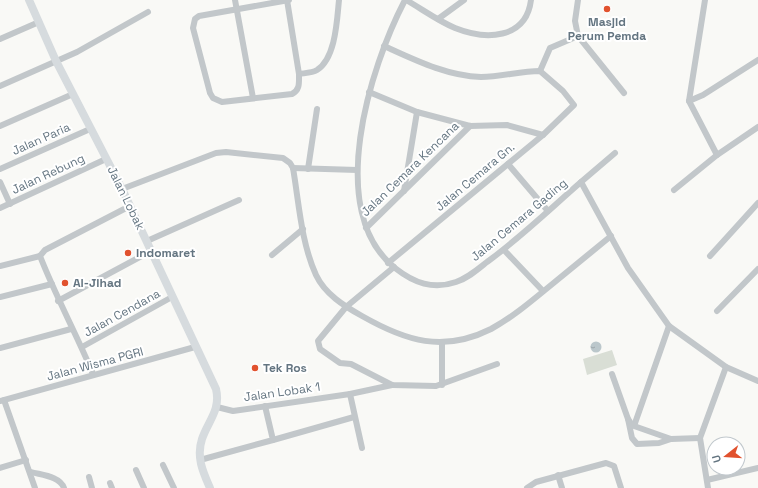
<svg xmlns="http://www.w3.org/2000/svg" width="758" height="488" font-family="'Space Grotesk',sans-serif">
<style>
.pitch{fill:#d9ded5}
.water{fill:url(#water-ripples)}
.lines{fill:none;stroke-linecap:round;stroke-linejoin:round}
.minor{stroke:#c2c7ca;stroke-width:6}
.major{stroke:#d6dbde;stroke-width:8}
.poi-dot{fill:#e1522e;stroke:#fff;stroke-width:1.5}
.labels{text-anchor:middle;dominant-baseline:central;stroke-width:4;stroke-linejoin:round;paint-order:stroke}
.poi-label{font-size:12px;font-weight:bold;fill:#647581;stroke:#fff;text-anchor:start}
.street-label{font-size:12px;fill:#647581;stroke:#fff}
</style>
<defs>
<pattern id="water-ripples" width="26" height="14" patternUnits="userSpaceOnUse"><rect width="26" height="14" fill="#bbc7cb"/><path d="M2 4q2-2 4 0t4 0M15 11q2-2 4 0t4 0" fill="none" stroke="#9ca6aa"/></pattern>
</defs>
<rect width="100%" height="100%" fill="#f9f9f6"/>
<path class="pitch" d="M612 350 617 365 587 375 583 359Z"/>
<circle class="water" cx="596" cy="347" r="5.5"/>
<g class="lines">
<g class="minor">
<path d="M235 0 253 98"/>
<path d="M287 0 299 74"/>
<path d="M289 0 199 16 195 19 193 28 210 93 213 98 222 102 292 94C300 90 299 83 299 74 305 73 312 73 317 70 336 58 337 19 339 0"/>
<path d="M405 0C370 67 324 211 395 268 414 283 433 290 456 282 468 278 477 270 487 262 520 238 550 209 581 182L628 268 669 326 726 367 758 381"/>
<path d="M406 0C422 9 438 21 455 28 485 40 526 40 531 0"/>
<path d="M578 0 575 21 578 36 624 93"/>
<path d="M705 0 689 101 717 155"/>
<path d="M438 19 464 0"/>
<path d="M0 39 39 22"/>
<path d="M384 46C415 60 447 76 481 77 501 77 520 71 540 71L563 91 574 105 543 135 388 263"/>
<path d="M540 71 550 48 578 36"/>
<path d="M0 86 77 52 148 12"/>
<path d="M369 92 417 112 470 126 507 125 543 135"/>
<path d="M689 101 703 95 758 60"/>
<path d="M0 126 73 94"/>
<path d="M508 164 548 211"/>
<path d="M293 168 357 170"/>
<path d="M0 169 90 129"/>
<path d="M308 169 317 109"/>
<path d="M0 182 10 204"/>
<path d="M581 182 615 153"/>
<path d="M122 189 216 153 226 152 283 158 290 163 293 168C299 203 301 242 316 275 325 294 344 306 362 316 406 341 443 353 491 329 511 318 528 304 545 290 567 272 589 254 611 236"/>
<path d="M674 190 717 155 758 127"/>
<path d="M404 191 417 112"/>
<path d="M0 208 106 159"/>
<path d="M366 228 470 126"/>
<path d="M147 241 239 200"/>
<path d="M504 250 543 291"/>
<path d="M272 255 303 229"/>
<path d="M710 256 758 203"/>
<path d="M0 266 40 256"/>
<path d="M394 267 346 307 318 341 320 349 340 363 351 364 392 385 436 386 497 364"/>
<path d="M0 297 52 284"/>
<path d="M58 301 151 251"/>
<path d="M717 311 758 269"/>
<path d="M669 326 634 426 671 439 700 438"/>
<path d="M442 343V385"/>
<path d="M82 347 172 297"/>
<path d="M0 348 71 329"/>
<path d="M93 374C77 335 56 297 40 256L45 250 130 206"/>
<path d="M612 374 628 419 630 422"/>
<path d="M350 394 392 385"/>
<path d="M4 400 35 488"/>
<path d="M0 401 195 347"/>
<path d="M217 407 233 411 350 394 362 448"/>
<path d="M628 419 632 438 637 444 659 443 671 439"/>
<path d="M273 440 354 417"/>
<path d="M200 460 273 440 265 406"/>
<path d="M163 465 174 488"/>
<path d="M0 468 26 460"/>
<path d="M136 470 144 488"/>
<path d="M31 472C41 475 60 476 64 488"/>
<path d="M558 475 562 488"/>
<path d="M89 477 92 488"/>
<path d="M707 480 758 468"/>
<path d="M110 483 112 488"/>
<path d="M527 488 536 482 606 463 614 466 621 488"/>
<path d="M708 488 700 438 726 367"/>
</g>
<path class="major" d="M29 0 56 61 122 189 216 389C221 410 208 421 202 439 196 457 203 472 210 488"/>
</g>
<g class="poi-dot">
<circle cx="607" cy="9" r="4"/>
<circle cx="128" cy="253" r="4"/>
<circle cx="65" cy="283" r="4"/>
<circle cx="255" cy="368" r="4"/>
</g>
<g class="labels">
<g class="poi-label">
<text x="607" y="22" text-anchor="middle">Masjid<tspan x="607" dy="14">Perum Pemda</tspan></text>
<text x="136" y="253">Indomaret</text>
<text x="73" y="283">Al-Jihad</text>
<text x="263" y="368">Tek Ros</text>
</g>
<g class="street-label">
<text transform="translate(41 139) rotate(-24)">Jalan Paria</text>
<text transform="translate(410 169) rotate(-44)">Jalan Cemara Kencana</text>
<text transform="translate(48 174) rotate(-25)">Jalan Rebung</text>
<text transform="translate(475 177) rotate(-40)">Jalan Cemara Gn.</text>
<text transform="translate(126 198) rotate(64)">Jalan Lobak</text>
<text transform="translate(519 220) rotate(-40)">Jalan Cemara Gading</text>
<text transform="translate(122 313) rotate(-29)">Jalan Cendana</text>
<text transform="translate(95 364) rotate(-15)">Jalan Wisma PGRI</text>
<text transform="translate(282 392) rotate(-8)">Jalan Lobak 1</text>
</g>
</g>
<g transform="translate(726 456) rotate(253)"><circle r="19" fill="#ffffff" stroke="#c1c8cd"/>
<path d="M0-3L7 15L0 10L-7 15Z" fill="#e1522e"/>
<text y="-6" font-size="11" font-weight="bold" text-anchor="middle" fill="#647581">U</text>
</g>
</svg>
